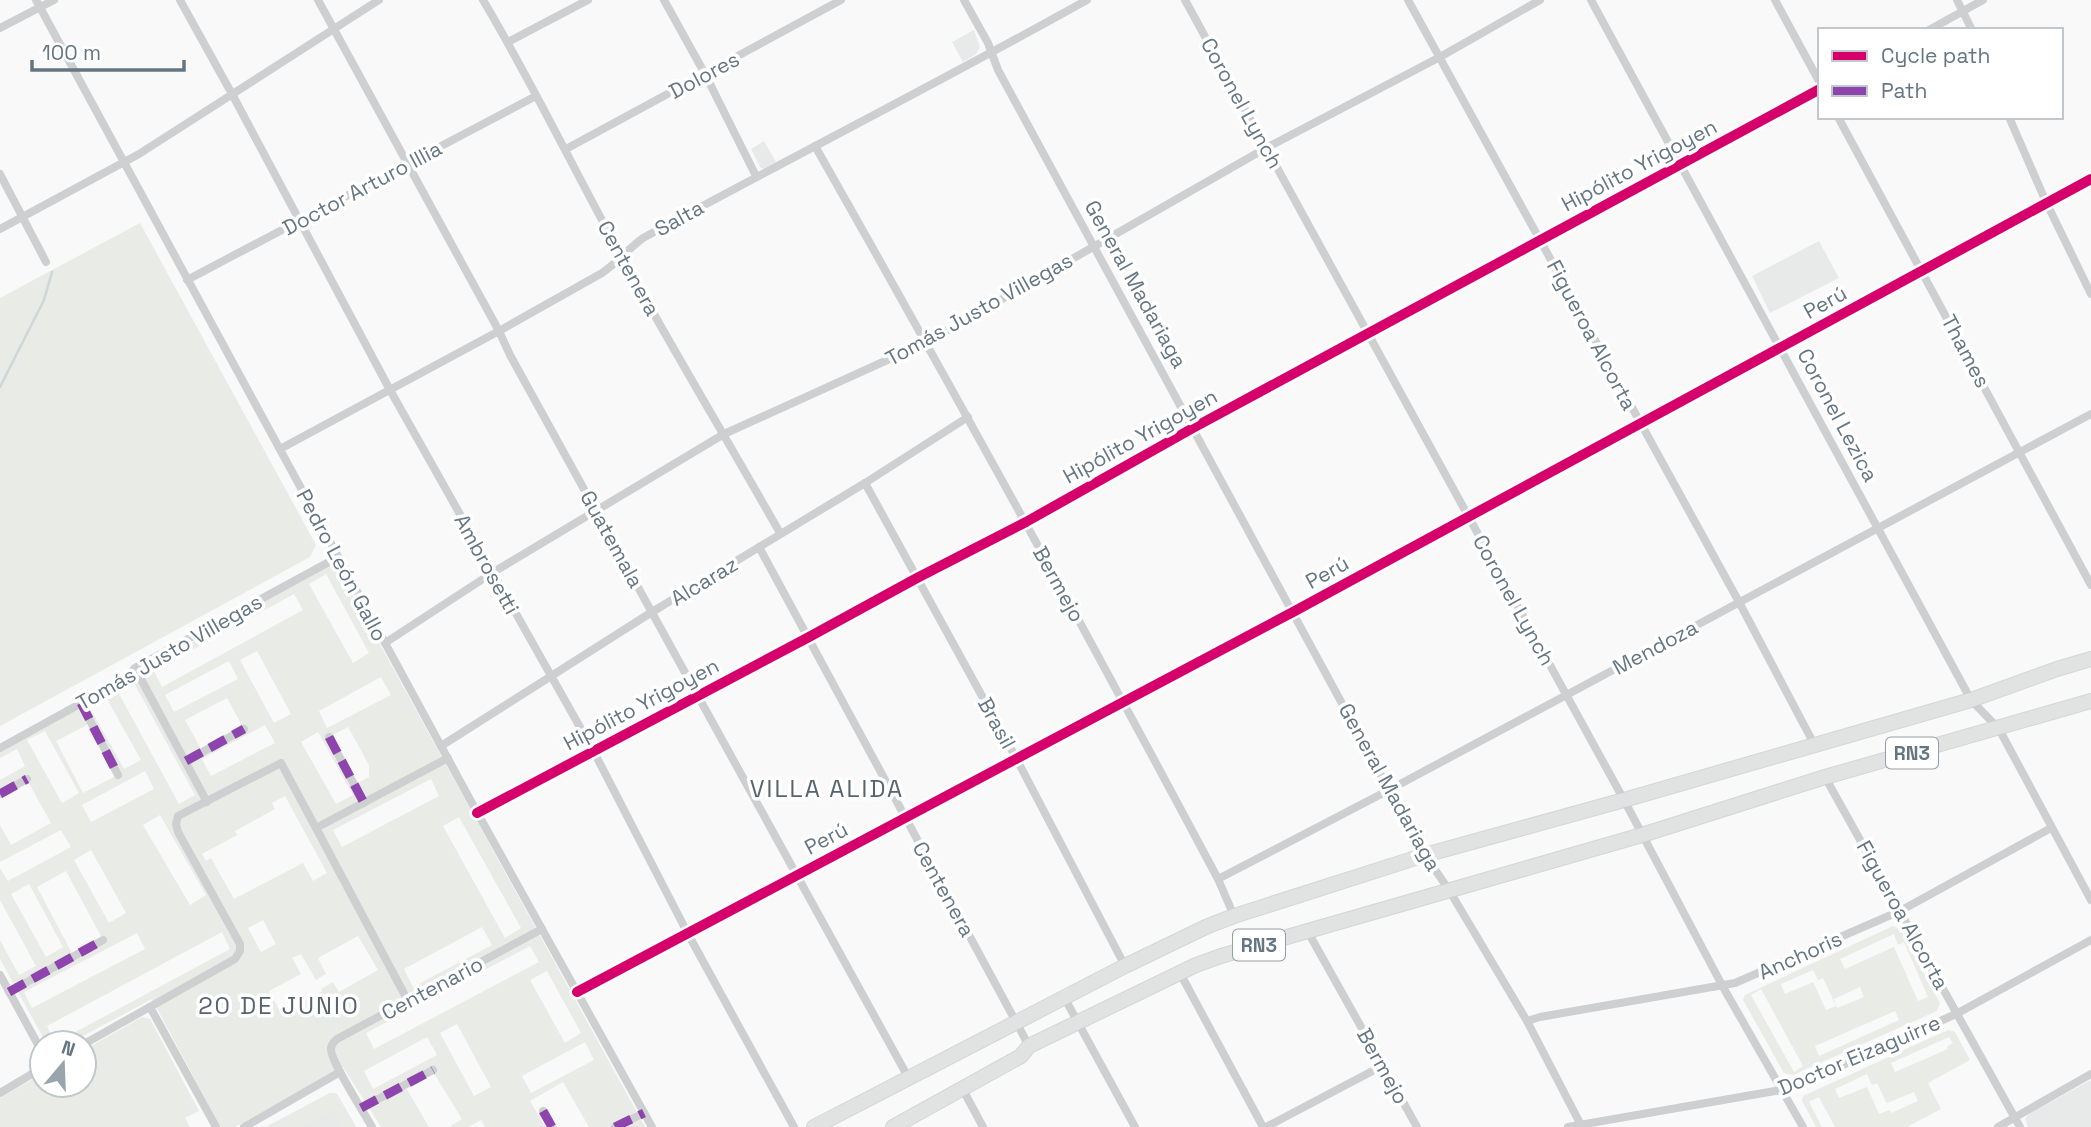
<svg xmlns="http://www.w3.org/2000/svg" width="2091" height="1127" font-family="'Space Grotesk',sans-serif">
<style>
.built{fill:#e8e9e9}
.green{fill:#e8ebe6;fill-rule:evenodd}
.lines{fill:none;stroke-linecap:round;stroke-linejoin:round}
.stream{stroke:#ced6d9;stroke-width:2.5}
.trunk-casing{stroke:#d5d6d6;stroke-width:16}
.minor{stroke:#cecfd0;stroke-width:8}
.trunk{stroke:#e1e2e2;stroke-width:14}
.quiet{stroke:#8e44ad;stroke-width:9;stroke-dasharray:18 9;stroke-linecap:butt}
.cycleway-casing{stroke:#fff;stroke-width:15}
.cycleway{stroke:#d6006c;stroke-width:10}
.labels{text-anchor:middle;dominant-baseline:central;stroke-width:7;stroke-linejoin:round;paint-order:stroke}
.shield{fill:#fff;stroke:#939fa8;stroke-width:2}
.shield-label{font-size:19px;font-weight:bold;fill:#657683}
.street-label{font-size:21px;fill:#657683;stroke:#fff}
.quarter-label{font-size:24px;letter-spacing:2px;fill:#57646e;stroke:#fff}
</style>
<rect width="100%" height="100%" fill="#f9f9f9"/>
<g class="built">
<path d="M974 30 980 47 976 54 963 62 952 42Z"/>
<path d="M764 141 776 162 763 169 760 167 751 149Z"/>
<path d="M1819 241 1839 278 1770 313 1752 276Z"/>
<path d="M2091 1080V1127H2028L2025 1119 2029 1114Z"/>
<path d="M330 1093 337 1094 356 1127H266Z"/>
</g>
<g class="green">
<path d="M140 223 316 545 310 557 0 726V298Z"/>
<path d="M329 565H333L338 568 645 1127H589L563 1082 530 1101 545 1127H485L481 1120 468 1127H449L462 1119 432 1070 405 1086 429 1127H381L343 1067 235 1127H222L219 1125 152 999 70 1043H46L0 959V940L19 975 36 966 0 900V868L8 881 71 847 61 830 0 862V825L11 845 51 823 27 780 0 794V780L25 766 17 749 0 758V751ZM326 574 369 653 353 663 309 584ZM294 594 303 610 162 687 154 671ZM257 651 291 714 274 723 240 660ZM229 661 238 679 174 712 165 695ZM381 677 391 695 327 728 319 711ZM134 683 195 795 179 804 118 692ZM106 697 141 760 124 769 89 706ZM227 698 244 729 202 751 185 720ZM91 723 118 775 83 793 56 741ZM265 725 275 743 211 776 202 759ZM348 727 369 765V777L354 785 329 737ZM45 731 79 793 62 803 27 740ZM318 732 353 795 336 804 301 742ZM145 771 154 789 91 822 82 805ZM431 779 439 796 342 847 333 830ZM285 796 327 873 313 881 303 863 234 899 211 858 206 861 202 854 237 835 235 831 275 809 272 803ZM160 815 206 895 190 905 143 825ZM459 817 521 928 505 938 443 826ZM91 850 126 913 109 923 74 860ZM66 871 103 940 73 955 37 887ZM29 884 63 947 46 957 11 894ZM263 920 276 944 261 952 248 928ZM482 927 492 945 413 987 404 969ZM222 932 230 949 55 1043 47 1026ZM137 933 145 949 32 1008 24 992ZM358 936 378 970 339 992 333 982 321 989 322 991 281 1013 269 991 301 974 292 958 301 954 316 980 326 974 318 958ZM530 946 539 962 374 1049 366 1033ZM547 971 581 1033 565 1043 530 980ZM457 1024 491 1087 474 1096 440 1033ZM427 1037 437 1055 373 1089 364 1071ZM585 1042 594 1060 531 1093 522 1076Z"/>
<path d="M1893 926 1900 929 1940 1003 1937 1011 1793 1075 1784 1073 1743 1000 1745 995ZM1894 934 1898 945 1845 969 1840 959ZM1904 942 1928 997 1918 1001 1894 947ZM1813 970 1818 980 1823 978 1836 1006 1826 1010 1813 982 1785 994 1781 984ZM1860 987 1864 997 1837 1008 1834 999ZM1761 989 1803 1066 1794 1072 1751 995ZM1895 1011 1899 1020 1819 1056 1815 1046Z"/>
<path d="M142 1017 150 1019 199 1111 185 1118 190 1127H0V1098L42 1074V1085H84V1050Z"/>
<path d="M1948 1030 1955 1032 1970 1060 1928 1083 1941 1109 1907 1127H1835L1819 1097 1809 1102 1822 1127H1816L1802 1101 1803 1096ZM1949 1037 1953 1043 1947 1046 1948 1049 1895 1072 1891 1063ZM1867 1074 1872 1085 1877 1083 1890 1110 1879 1114 1867 1087 1839 1098 1835 1089ZM1914 1092 1918 1101 1891 1113 1887 1103Z"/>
<path d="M330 1093 337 1094 356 1127H342L332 1111 300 1127H266Z"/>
</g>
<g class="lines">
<path class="stream" d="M0 387 44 300 52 272"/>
<g class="trunk-casing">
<g id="trunk">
<path d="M814 1127 1125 966 1208 926 1234 916 1425 855 1624 800 1971 700 2057 669 2091 659"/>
<path d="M893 1127 1021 1056 1029 1046 1196 965 1221 956 1642 835 1825 777 2091 701"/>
</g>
</g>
<g class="minor">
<path d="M36 0 473 805 652 1127"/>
<path d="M180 0 232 94 390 390 594 752 688 934 794 1127"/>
<path d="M318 0 499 331 510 355 908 1077"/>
<path d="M483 0C533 84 575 172 622 257 673 350 728 441 780 533"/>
<path d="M664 0 705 74 756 176"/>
<path d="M964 0 988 43 998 70 1389 790 1425 855 1449 890 1527 1021 1582 1127"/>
<path d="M1185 0 1624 800 1723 987 1803 1127"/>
<path d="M1408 0 1739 602 1814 744"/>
<path d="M1591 0 1971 700 1999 729 2091 900"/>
<path d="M1775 0 1820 83"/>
<path d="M1957 0 1972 30"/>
<path d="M0 28 54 0"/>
<path d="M1929 30 1983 0"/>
<path d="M508 42 588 0"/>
<path d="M1838 117 2091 585"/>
<path d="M2009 117 2046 202 2091 294"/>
<path d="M815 146C953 389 1087 633 1218 879L1234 916"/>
<path d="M566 149 841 0"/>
<path d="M0 174 46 262"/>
<path d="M0 229 139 154 379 0"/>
<path d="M187 280 536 96"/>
<path d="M280 449 499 331 602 273C617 263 628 249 643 238 790 158 940 82 1087 0"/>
<path d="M865 483 1016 758 1125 966"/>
<path d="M759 547 1029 1046"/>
<path d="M385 643 492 573 724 434 927 342 1266 148 1440 57 1540 0"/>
<path d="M135 668 207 802"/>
<path d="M81 703 118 775"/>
<path d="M329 737 364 803"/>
<path d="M441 746 652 612 865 483 968 417"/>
<path d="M0 748 125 679 135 668 338 557"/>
<path d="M186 761 244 729"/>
<path d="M1825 777 2020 1127"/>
<path d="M0 794 27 779"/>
<path d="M477 813 809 637 917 578 1026 522 1193 428 1820 89"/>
<path d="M316 828 408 1001"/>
<path d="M1218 879 1389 790 2091 414"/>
<path d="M1308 932 1417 1127"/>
<path d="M1180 973 1263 1127"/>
<path d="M0 975 42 1052"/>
<path d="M9 992 103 940"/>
<path d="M577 992 1293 612 2091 179"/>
<path d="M1064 997 1135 1127"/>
<path d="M150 1007 216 1127"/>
<path d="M1527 1021 1540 1017 1735 983 1900 911 2051 828"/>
<path d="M84 1044 235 959 240 951V944L178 832 176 824 178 816 281 763 316 828 448 758"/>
<path d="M962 1088 983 1127"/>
<path d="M0 1093 42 1068"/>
<path d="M361 1108 433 1070"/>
<path d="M543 1111 552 1127"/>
<path d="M244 1127 340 1072"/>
<path d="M372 1127C365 1114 329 1059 331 1048 332 1043 334 1042 337 1039L542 929"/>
<path d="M615 1127 644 1113"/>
<path d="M1266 1127 1382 1066"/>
<path d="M1568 1127 1792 1088 1958 1013 2091 940"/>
<path d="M1998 1127 2091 1074"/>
</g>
<use href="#trunk" class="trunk"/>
<g class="quiet">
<path d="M81 703 118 775"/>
<path d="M329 737 364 803"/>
<path d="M186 761 244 729"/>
<path d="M0 794 27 779"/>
<path d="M9 992 103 940"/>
<path d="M361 1108 433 1070"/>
<path d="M543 1111 552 1127"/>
<path d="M615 1127 644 1113"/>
</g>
<g class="cycleway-casing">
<g id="cycleway">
<path d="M477 813 809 637 917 578 1026 522 1193 428 1820 89"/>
<path d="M577 992 1293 612 2091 179"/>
</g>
</g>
<use href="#cycleway" class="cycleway"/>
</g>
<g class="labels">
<g class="shield">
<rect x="1886" y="737.5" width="52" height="31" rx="5"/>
<rect x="1233" y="929.5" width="52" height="31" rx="5"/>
</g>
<g class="shield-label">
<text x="1912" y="753">RN3</text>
<text x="1259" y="945">RN3</text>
</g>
<g class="street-label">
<text transform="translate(704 75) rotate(-28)">Dolores</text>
<text transform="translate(1242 103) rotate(61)">Coronel Lynch</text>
<text transform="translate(1639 165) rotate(-28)">Hipólito Yrigoyen</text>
<text transform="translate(362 188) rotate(-28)">Doctor Arturo Illia</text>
<text transform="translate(679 218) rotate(-29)">Salta</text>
<text transform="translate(629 268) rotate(61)">Centenera</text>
<text transform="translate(1136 284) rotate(61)">General Madariaga</text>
<text transform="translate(1825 302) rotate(-29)">Perú</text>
<text transform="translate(979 309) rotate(-29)">Tomás Justo Villegas</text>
<text transform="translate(1592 335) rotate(62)">Figueroa Alcorta</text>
<text transform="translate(1966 351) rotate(62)">Thames</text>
<text transform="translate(1838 415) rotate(62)">Coronel Lezica</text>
<text transform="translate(1140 436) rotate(-29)">Hipólito Yrigoyen</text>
<text transform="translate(612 539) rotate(61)">Guatemala</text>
<text transform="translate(487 564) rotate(61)">Ambrosetti</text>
<text transform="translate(342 565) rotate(62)">Pedro León Gallo</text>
<text transform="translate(1327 572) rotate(-29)">Perú</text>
<text transform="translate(704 581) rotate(-31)">Alcaraz</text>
<text transform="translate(1059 584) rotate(61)">Bermejo</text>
<text transform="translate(1514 600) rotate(61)">Coronel Lynch</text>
<text transform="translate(1655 647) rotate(-28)">Mendoza</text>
<text transform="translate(169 652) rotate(-30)">Tomás Justo Villegas</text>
<text transform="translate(641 704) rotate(-28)">Hipólito Yrigoyen</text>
<text transform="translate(997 723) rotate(61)">Brasil</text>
<text transform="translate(1390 787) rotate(61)">General Madariaga</text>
<text transform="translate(826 838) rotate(-28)">Perú</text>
<text transform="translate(944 889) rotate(61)">Centenera</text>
<text transform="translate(1903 915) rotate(61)">Figueroa Alcorta</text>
<text transform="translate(1800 955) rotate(-24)">Anchoris</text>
<text transform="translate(432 988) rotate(-28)">Centenario</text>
<text transform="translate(1859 1055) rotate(-23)">Doctor Eizaguirre</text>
<text transform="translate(1383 1066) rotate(61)">Bermejo</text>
</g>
<g class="quarter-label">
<text x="827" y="788">VILLA ALIDA</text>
<text x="279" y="1005">20 DE JUNIO</text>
</g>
</g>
<rect x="1818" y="28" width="245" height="91" fill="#ffffff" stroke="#c1c8cd" stroke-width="2"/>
<rect x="1832" y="51" width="35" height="10" fill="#d6006c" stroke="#c1c8cd" stroke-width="2"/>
<text x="1881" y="63" font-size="21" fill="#657683">Cycle path</text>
<rect x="1832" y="86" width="35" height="10" fill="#8e44ad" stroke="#c1c8cd" stroke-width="2"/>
<text x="1881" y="98" font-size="21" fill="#657683">Path</text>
<g transform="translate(63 1064) rotate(19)"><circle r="33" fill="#ffffff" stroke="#c1c8cd" stroke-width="2"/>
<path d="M0-5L12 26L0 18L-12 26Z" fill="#99a4ac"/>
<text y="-10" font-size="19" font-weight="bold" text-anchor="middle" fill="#657683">N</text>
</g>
<path d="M32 60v10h152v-10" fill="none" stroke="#657683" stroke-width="3.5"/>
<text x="42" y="60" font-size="21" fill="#657683" stroke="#ffffff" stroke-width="5" paint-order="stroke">100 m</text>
</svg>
